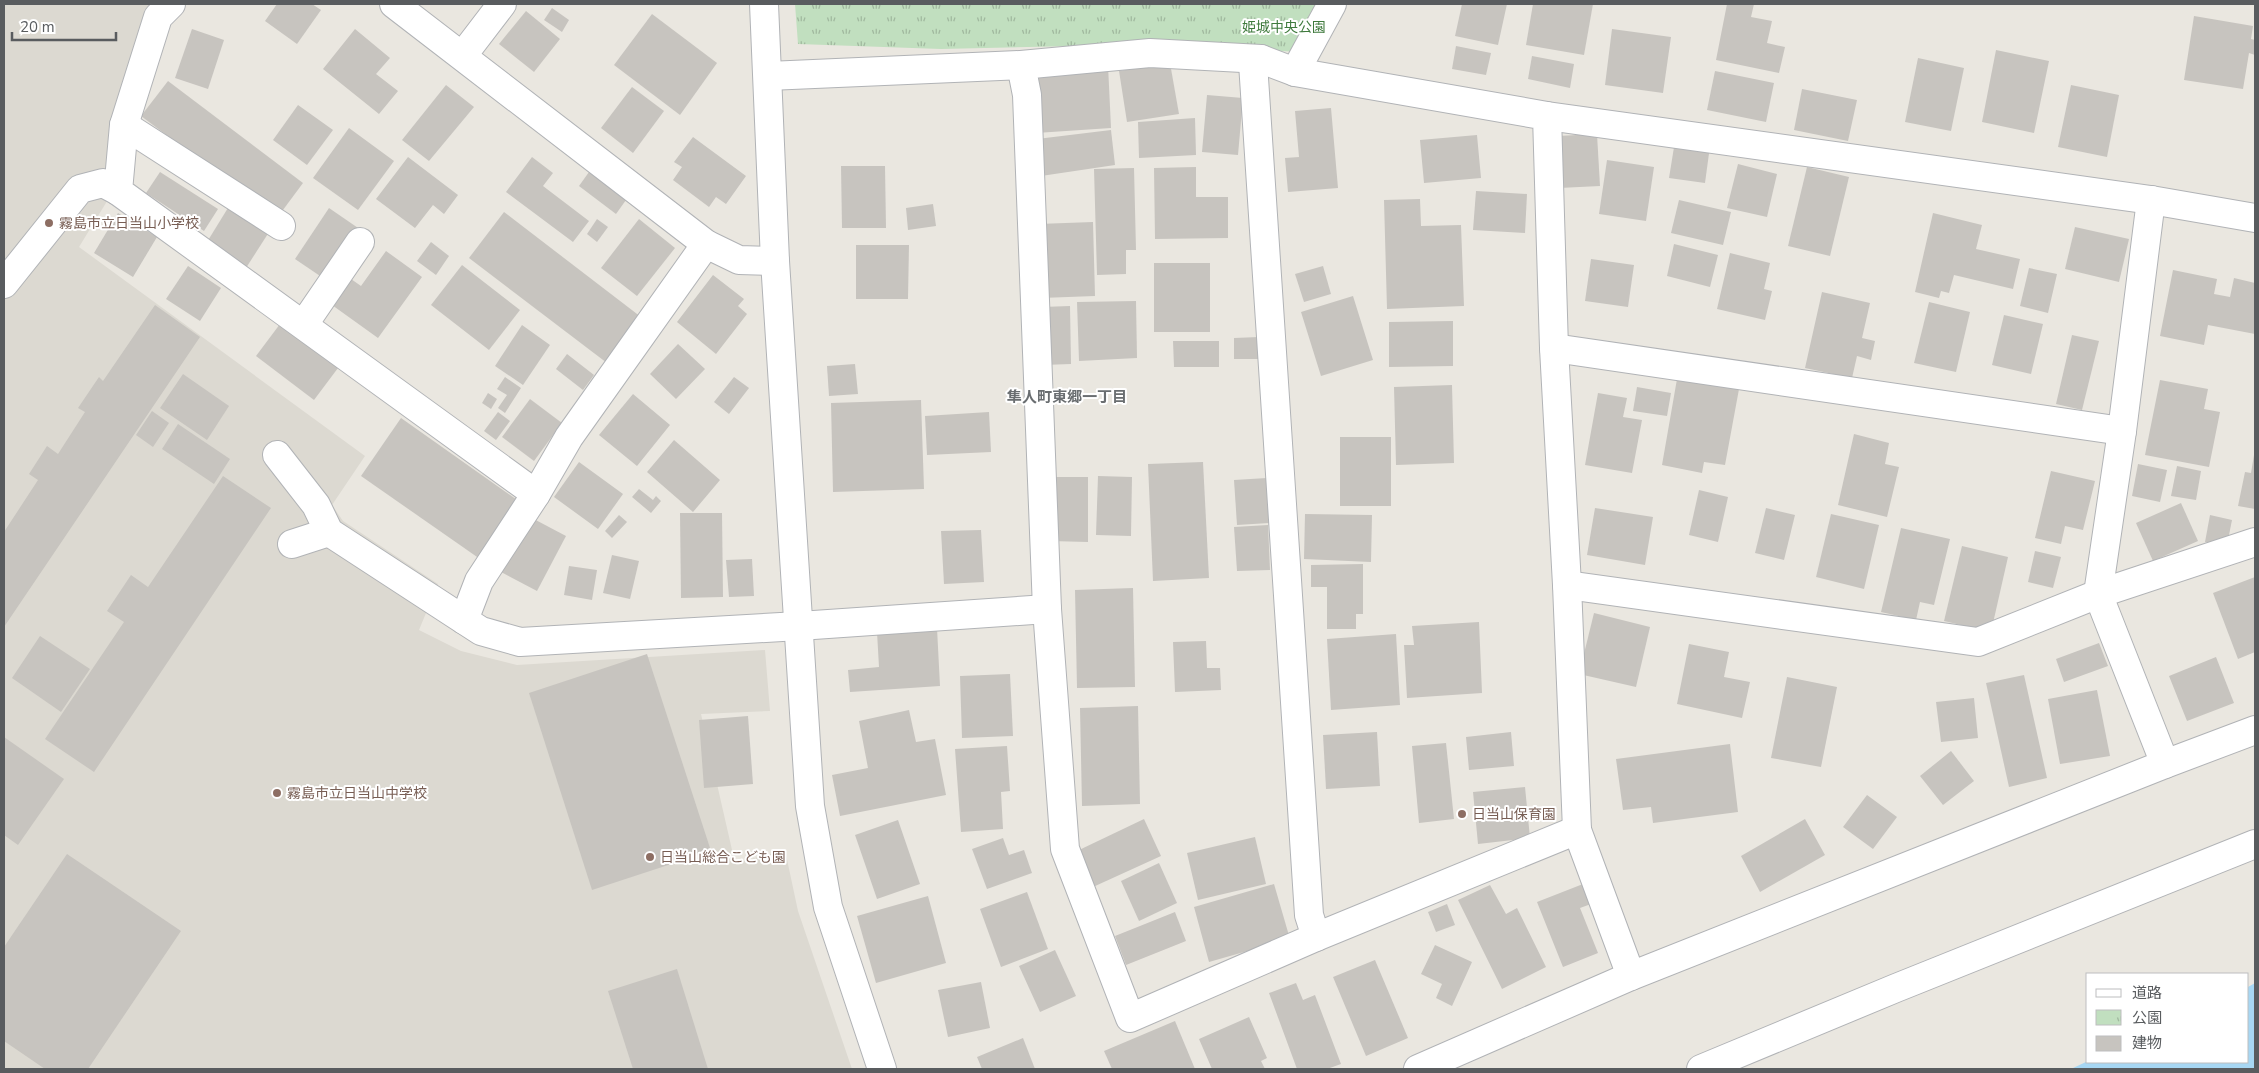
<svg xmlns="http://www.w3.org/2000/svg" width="2259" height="1073" font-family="'Nunito Sans','Noto Sans JP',sans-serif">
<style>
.education{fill:#dcd9d1}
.park{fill:url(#park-tufts)}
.water{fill:#a7d7f3}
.building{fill:#c7c4bf}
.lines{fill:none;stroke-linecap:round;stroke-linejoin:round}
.minor-casing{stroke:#b1b3b6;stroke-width:30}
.minor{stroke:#fff;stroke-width:28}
.education-dot{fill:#8d6e63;stroke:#fff;stroke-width:2}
.labels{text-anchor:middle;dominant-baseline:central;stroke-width:4;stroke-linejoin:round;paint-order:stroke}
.park-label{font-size:14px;fill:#3f7a3d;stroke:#fff}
.education-label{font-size:14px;fill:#785e54;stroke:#fff;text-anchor:start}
.neighbourhood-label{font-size:15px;font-weight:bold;fill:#6a6e71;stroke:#fff}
</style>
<defs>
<pattern id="park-tufts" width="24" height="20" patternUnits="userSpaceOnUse" patternTransform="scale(1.25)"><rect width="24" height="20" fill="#c1dfbf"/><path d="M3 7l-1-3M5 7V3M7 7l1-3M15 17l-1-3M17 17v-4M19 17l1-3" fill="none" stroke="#a0b89e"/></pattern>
</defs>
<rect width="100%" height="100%" fill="#eae7e0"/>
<path class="education" d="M4 4H178L165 23 109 198 79 247 365 456 332 505 343 521 438 584 419 630 461 651 517 665 765 650 770 711 701 714 735 863 785 850 798 911 852 1069H4Z"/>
<path class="park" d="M795 4H1325L1298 52 1169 44 941 49 798 44Z"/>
<path class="water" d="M2255 983V1069H2071L2088 1061 2248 1062V987Z"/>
<g class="building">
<path d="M277 4H312L321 10 297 44 265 21Z"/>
<path d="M1462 4H1507L1498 45 1455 36Z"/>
<path d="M1533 4H1593L1584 55 1526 45Z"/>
<path d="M1727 4H1754L1751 17 1772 21 1767 43 1785 47 1779 73 1716 60Z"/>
<path d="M552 8 569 20 562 32 544 20Z"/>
<path d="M526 11 560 39 534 72 499 44Z"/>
<path d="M652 14 717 63 680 115 614 65Z"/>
<path d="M2194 16 2253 26 2251 39 2255 40V55L2249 53 2243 89 2184 80Z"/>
<path d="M192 29 224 40 208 89 175 78Z"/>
<path d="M355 29 390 58 376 74 398 91 379 114 323 69Z"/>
<path d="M1612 29 1671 37 1663 93 1605 85Z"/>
<path d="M1456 46 1491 53 1486 75 1452 69Z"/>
<path d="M1996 50 2049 61 2034 133 1982 122Z"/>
<path d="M1532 56 1574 64 1570 88 1528 79Z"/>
<path d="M1918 58 1964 68 1951 131 1905 122Z"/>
<path d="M1170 63 1179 114 1127 122 1119 71Z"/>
<path d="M1108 65 1111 128 1036 133 1032 71Z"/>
<path d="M1715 71 1774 83 1766 122 1707 110Z"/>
<path d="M168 81 303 183 277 218 141 116Z"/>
<path d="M446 85 474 107 429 161 402 140Z"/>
<path d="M2071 85 2119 95 2107 157 2058 147Z"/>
<path d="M632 87 664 111 633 153 601 128Z"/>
<path d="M1802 89 1857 100 1848 141 1794 130Z"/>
<path d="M1207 95 1243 98 1238 155 1202 152Z"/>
<path d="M298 105 333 130 307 165 273 140Z"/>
<path d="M1331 108 1338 188 1288 192 1285 158 1299 157 1295 111Z"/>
<path d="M1195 118 1196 155 1139 158 1138 122Z"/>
<path d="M349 128 394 161 358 210 313 178Z"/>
<path d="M1111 130 1115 165 1041 176 1037 139Z"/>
<path d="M1597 134 1600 186 1559 188 1557 136Z"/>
<path d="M1477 135 1481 178 1424 183 1420 140Z"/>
<path d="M693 137 746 176 726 204 716 197 709 207 673 180 682 167 674 162Z"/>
<path d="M1675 141 1710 146 1705 183 1669 178Z"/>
<path d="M408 157 458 195 444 214 433 205 415 228 376 199Z"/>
<path d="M532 157 553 173 543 186 589 221 573 242 506 192Z"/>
<path d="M1607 160 1654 167 1646 221 1599 214Z"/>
<path d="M1738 164 1777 174 1767 217 1727 208Z"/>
<path d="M841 166H885L886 228H842Z"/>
<path d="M1196 167V197H1228V238L1155 239 1154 168Z"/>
<path d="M1807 167 1849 177 1830 256 1788 246Z"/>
<path d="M1134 168 1136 250H1126V274L1097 275 1094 169Z"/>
<path d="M160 172 218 209 204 231 146 193Z"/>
<path d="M589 172 626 200 616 214 579 186Z"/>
<path d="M1476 191 1527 194 1525 233 1473 230Z"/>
<path d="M1420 199 1421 226 1461 225 1464 306 1387 309 1384 200Z"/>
<path d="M1679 200 1731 212 1723 245 1671 233Z"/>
<path d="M231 203 271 229 246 268 207 242Z"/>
<path d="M933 204 936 226 908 230 906 208Z"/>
<path d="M329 208 361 230 326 280 295 259Z"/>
<path d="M504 212 641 317 607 363 469 258Z"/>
<path d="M118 213 157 237 133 277 94 253Z"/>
<path d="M1933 213 1982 225 1976 249 2020 259 2013 289 1954 275 1949 293 1941 291 1939 298 1915 292Z"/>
<path d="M597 219 608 227 597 242 587 234Z"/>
<path d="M639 219 675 248 637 296 601 268Z"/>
<path d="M1093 222 1095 296 1041 298 1038 224Z"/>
<path d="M2075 227 2129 239 2119 282 2065 269Z"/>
<path d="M431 242 449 256 436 275 417 261Z"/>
<path d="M1674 244 1718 255 1710 287 1667 276Z"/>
<path d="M856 245H909L908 299H856Z"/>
<path d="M386 251 422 277 378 338 332 305 351 279 361 286Z"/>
<path d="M1730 253 1770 263 1764 289 1772 291 1765 320 1717 309Z"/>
<path d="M1591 259 1634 265 1628 307 1585 301Z"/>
<rect x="1154" y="263" width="56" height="69"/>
<path d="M462 265 520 310 489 350 431 305Z"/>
<path d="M188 266 221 288 200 321 166 299Z"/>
<path d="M1323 266 1331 294 1304 302 1295 274Z"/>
<path d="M2029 268 2057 274 2048 313 2020 306Z"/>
<path d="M2173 270 2217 279 2214 294 2230 297 2234 278 2255 283V334L2208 325 2204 345 2160 336Z"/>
<path d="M713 275 744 299 738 306 747 314 716 354 677 322Z"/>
<path d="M1822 292 1870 303 1862 338 1875 341 1871 360 1857 356 1852 378 1805 368Z"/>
<path d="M1353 296 1373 360 1321 376 1301 312Z"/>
<path d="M1136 301 1137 358 1079 361 1077 302Z"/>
<path d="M1929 302 1970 312 1956 372 1914 363Z"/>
<path d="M155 305 200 337 4 627V532L38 480 29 474 47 446 58 454 85 412 78 408 99 377 103 381Z"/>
<path d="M1070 306 1071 364 1043 365 1042 307Z"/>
<path d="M2004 315 2043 324 2031 374 1992 365Z"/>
<path d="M1453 321V366L1389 367V322Z"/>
<path d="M280 324 338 368 314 400 256 356Z"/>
<path d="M522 325 550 345 523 385 495 366Z"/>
<path d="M2072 335 2099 341 2082 410 2056 404Z"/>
<path d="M1259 337V359H1234V338Z"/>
<path d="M1173 341H1219V367H1174Z"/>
<path d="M678 344 705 369 676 399 650 374Z"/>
<path d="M567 354 594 375 583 390 556 369Z"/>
<path d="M855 364 858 394 829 396 827 366Z"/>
<path d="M183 374 229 406 207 440 160 408Z"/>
<path d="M505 377 521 388 505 413 498 408 507 395 497 389Z"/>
<path d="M734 377 749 388 729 414 714 402Z"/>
<path d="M1677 379 1739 389 1725 465 1704 462 1702 473 1662 465Z"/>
<path d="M2160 380 2208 389 2204 409 2220 412 2209 467 2145 455Z"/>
<path d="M1452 385 1454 463 1396 465 1394 387Z"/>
<path d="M1637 387 1671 393 1667 416 1633 411Z"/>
<path d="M488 393 497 399 491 409 482 403Z"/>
<path d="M1598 393 1627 398 1623 417 1642 420 1632 473 1585 465Z"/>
<path d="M633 394 670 425 637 466 599 435Z"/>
<path d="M530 399 562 423 534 461 502 437Z"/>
<path d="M921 400 924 489 833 492 831 403Z"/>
<path d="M152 411 169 423 153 447 136 435Z"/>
<path d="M498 412 510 421 496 440 484 431Z"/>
<path d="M989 412 991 452 927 455 925 416Z"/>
<path d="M401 418 520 502 480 559 361 476Z"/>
<path d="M178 424 230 459 214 484 162 449Z"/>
<path d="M1854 434 1889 443 1885 464 1899 467 1887 517 1838 505Z"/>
<rect x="1340" y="437" width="51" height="69"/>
<path d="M674 440 720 480 693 512 647 472Z"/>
<path d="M2254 455H2255V509L2238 506 2245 472 2251 473Z"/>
<path d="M579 462 623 494 598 529 554 497Z"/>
<path d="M1203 462 1209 578 1153 581 1148 464Z"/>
<path d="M2138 464 2167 470 2160 502 2132 496Z"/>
<path d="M2177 466 2201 471 2196 500 2171 496Z"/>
<path d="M2051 471 2095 481 2083 530 2065 526 2061 544 2035 538Z"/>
<path d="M223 476 271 508 94 772 45 739 124 622 107 611 131 575 148 587Z"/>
<path d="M1098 476 1132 477 1131 536 1096 535Z"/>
<path d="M1050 477H1088V542L1050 541Z"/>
<path d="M1267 478 1269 523 1237 525 1234 480Z"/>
<path d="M639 489 653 500 656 496 661 501 651 513 632 497Z"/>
<path d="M1699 490 1728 497 1718 542 1689 535Z"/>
<path d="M2181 503 2198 541 2153 561 2136 523Z"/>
<path d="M1595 508 1653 517 1645 565 1587 555Z"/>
<path d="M1766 508 1795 515 1784 560 1755 553Z"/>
<path d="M680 513H722L723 597 681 598Z"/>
<path d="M1305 514 1372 515 1371 562 1304 559Z"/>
<path d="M1831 514 1879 525 1864 589 1816 577Z"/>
<path d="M619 515 627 522 612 538 605 531Z"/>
<path d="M2210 515 2232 520 2227 545 2205 542Z"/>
<path d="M530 517 566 536 537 591 501 572Z"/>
<path d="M1268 525 1270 570 1237 571 1234 527Z"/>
<path d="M1901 528 1950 539 1934 605 1920 602 1916 620 1881 612Z"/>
<path d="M981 530 984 582 944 584 941 531Z"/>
<path d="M1962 546 2008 557 1991 632 1944 621Z"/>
<path d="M2035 551 2061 557 2053 588 2028 582Z"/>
<path d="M612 555 639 561 630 599 603 593Z"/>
<path d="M752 559 754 596 729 597 726 560Z"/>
<path d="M1363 564V614H1356V629H1327V587H1311V565Z"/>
<path d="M569 566 597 570 592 600 564 595Z"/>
<path d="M2255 577V652L2238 659 2213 593Z"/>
<path d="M1133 588 1135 687 1077 688 1075 590Z"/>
<path d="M1594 613 1650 627 1636 687 1579 674Z"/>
<path d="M1479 622 1482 693 1407 698 1404 645H1414L1412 626Z"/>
<path d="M937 628 940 686 850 692 848 670 879 667 877 632Z"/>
<path d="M1396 634 1400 705 1331 710 1327 639Z"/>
<path d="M40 636 90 669 61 712 12 678Z"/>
<path d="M1206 641 1207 668H1220L1221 690 1175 692 1173 642Z"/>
<path d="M2099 643 2108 666 2064 682 2056 659Z"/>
<path d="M1689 644 1729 652 1724 677 1750 682 1742 718 1677 704Z"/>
<path d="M647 654 711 851 592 890 529 693Z"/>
<path d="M2216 657 2234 703 2187 721 2169 676Z"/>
<path d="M1010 674 1013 736 962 738 960 676Z"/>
<path d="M2024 675 2047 778 2009 787 1986 683Z"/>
<path d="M1787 677 1837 687 1821 767 1771 758Z"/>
<path d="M2097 690 2110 756 2060 764 2048 699Z"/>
<path d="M1974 698 1978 738 1941 742 1936 702Z"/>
<path d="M1138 706 1140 804 1082 806 1080 708Z"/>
<path d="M909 710 916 742 935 739 946 795 840 816 832 775 868 768 859 721Z"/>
<path d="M748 716 753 784 704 788 699 720Z"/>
<path d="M1377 732 1380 786 1326 789 1323 735Z"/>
<path d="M1511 732 1514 766 1469 770 1466 737Z"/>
<path d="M4 737 64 779 18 845 4 835Z"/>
<path d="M1446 743 1454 819 1419 823 1412 746Z"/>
<path d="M1730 744 1738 812 1653 823 1651 807 1623 810 1616 759Z"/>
<path d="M1007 746 1010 791 1001 792 1003 829 961 832 955 749Z"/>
<path d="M1951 751 1974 781 1943 805 1920 776Z"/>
<path d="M1525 787 1530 838 1478 844 1473 792Z"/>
<path d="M1867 795 1897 817 1873 849 1843 827Z"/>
<path d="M1144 819 1161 856 1093 887 1077 851Z"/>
<path d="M1805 819 1825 855 1760 892 1741 856Z"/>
<path d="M898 820 920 884 877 899 855 835Z"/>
<path d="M1255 837 1266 884 1198 900 1187 853Z"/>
<path d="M1003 838 1009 855 1024 850 1032 873 987 889 972 849Z"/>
<path d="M67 854 181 931 88 1069H45L4 1041V947Z"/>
<path d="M1159 863 1177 903 1139 921 1121 881Z"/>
<path d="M1274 884 1290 939 1209 962 1194 907Z"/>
<path d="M1583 884 1591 904 1580 908 1598 953 1563 967 1537 902Z"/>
<path d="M1490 885 1506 914 1517 908 1546 967 1502 989 1458 900Z"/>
<path d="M1027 892 1048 949 1001 967 980 909Z"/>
<path d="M928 896 946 963 876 983 857 916Z"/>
<path d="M1447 904 1455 925 1436 932 1428 912Z"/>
<path d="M1175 912 1186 941 1126 965 1115 936Z"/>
<path d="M1435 945 1472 962 1452 1006 1436 998 1442 984 1421 974Z"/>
<path d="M1055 950 1076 996 1040 1012 1019 966Z"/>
<path d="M1375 960 1408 1038 1366 1056 1333 977Z"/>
<path d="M677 969 708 1069H633L608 991Z"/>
<path d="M981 982 990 1028 948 1037 938 990Z"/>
<path d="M1296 983 1303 1000 1315 995 1341 1064 1327 1069H1297L1269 993Z"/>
<path d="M1249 1017 1267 1058 1261 1061 1265 1069H1212L1199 1039Z"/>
<path d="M1175 1021 1195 1069H1112L1104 1051Z"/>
<path d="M1023 1038 1035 1069H982L977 1057Z"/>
</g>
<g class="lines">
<g class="minor-casing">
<g id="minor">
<path d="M171 4 158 17 124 125 118 191 536 494"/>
<path d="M394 4 706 244 739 260 775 261"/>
<path d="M764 4 775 261 810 806 828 907 882 1069"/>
<path d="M463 55 502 4"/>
<path d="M1261 59 1253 63 1309 915 1316 937"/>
<path d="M1021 65 1027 95 1047 609 1065 849 1130 1018 1316 937 1577 830"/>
<path d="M1295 72 1332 4"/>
<path d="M768 76 1021 65 1150 53 1261 59 1295 72 1547 116 1554 348 1567 585 1577 830 1631 976"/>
<path d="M1547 116 2151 200 2255 218"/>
<path d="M124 125 281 226"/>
<path d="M2151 200 2122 431 2098 594 2165 764"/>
<path d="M706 244 569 437 536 494 479 581 464 620 481 631 520 642 799 626 1047 609"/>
<path d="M4 284 80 189 103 183 118 191"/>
<path d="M304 324 360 242"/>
<path d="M1554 348 2122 431"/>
<path d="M277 455 316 505 329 532 464 620"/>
<path d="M292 544 329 532"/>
<path d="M1567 585 1978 642 2098 594 2255 542"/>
<path d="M1418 1069 1631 976 2165 764 2255 730"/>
<path d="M1701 1069 1896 988 2255 844"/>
</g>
</g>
<use href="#minor" class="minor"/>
</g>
<g class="education-dot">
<circle cx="49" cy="223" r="5"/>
<circle cx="277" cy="793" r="5"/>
<circle cx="1462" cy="814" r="5"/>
<circle cx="650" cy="857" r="5"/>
</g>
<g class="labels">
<g class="park-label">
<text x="1284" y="27">姫城中央公園</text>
</g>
<g class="education-label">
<text x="59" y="223">霧島市立日当山小学校</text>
<text x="287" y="793">霧島市立日当山中学校</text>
<text x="1472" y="814">日当山保育園</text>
<text x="660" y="857">日当山総合こども園</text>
</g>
<g class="neighbourhood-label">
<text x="1067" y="397">隼人町東郷一丁目</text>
</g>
</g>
<rect width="2259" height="1073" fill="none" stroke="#595c5f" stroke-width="10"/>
<rect x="2086" y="973" width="162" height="90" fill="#ffffff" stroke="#bdbebf"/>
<rect x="2096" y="989" width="25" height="8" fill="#ffffff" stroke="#bdbebf"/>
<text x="2132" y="998" font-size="15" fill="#595c5f">道路</text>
<rect x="2096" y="1010" width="25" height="15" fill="url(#park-tufts)" stroke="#bdbebf"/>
<text x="2132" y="1023" font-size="15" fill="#595c5f">公園</text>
<rect x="2096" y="1036" width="25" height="15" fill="#c7c4bf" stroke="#bdbebf"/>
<text x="2132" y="1048" font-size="15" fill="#595c5f">建物</text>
<path d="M12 32v8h104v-8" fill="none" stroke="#595c5f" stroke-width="2.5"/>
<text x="20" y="32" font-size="15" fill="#595c5f" stroke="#ffffff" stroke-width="4" paint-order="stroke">20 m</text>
</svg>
